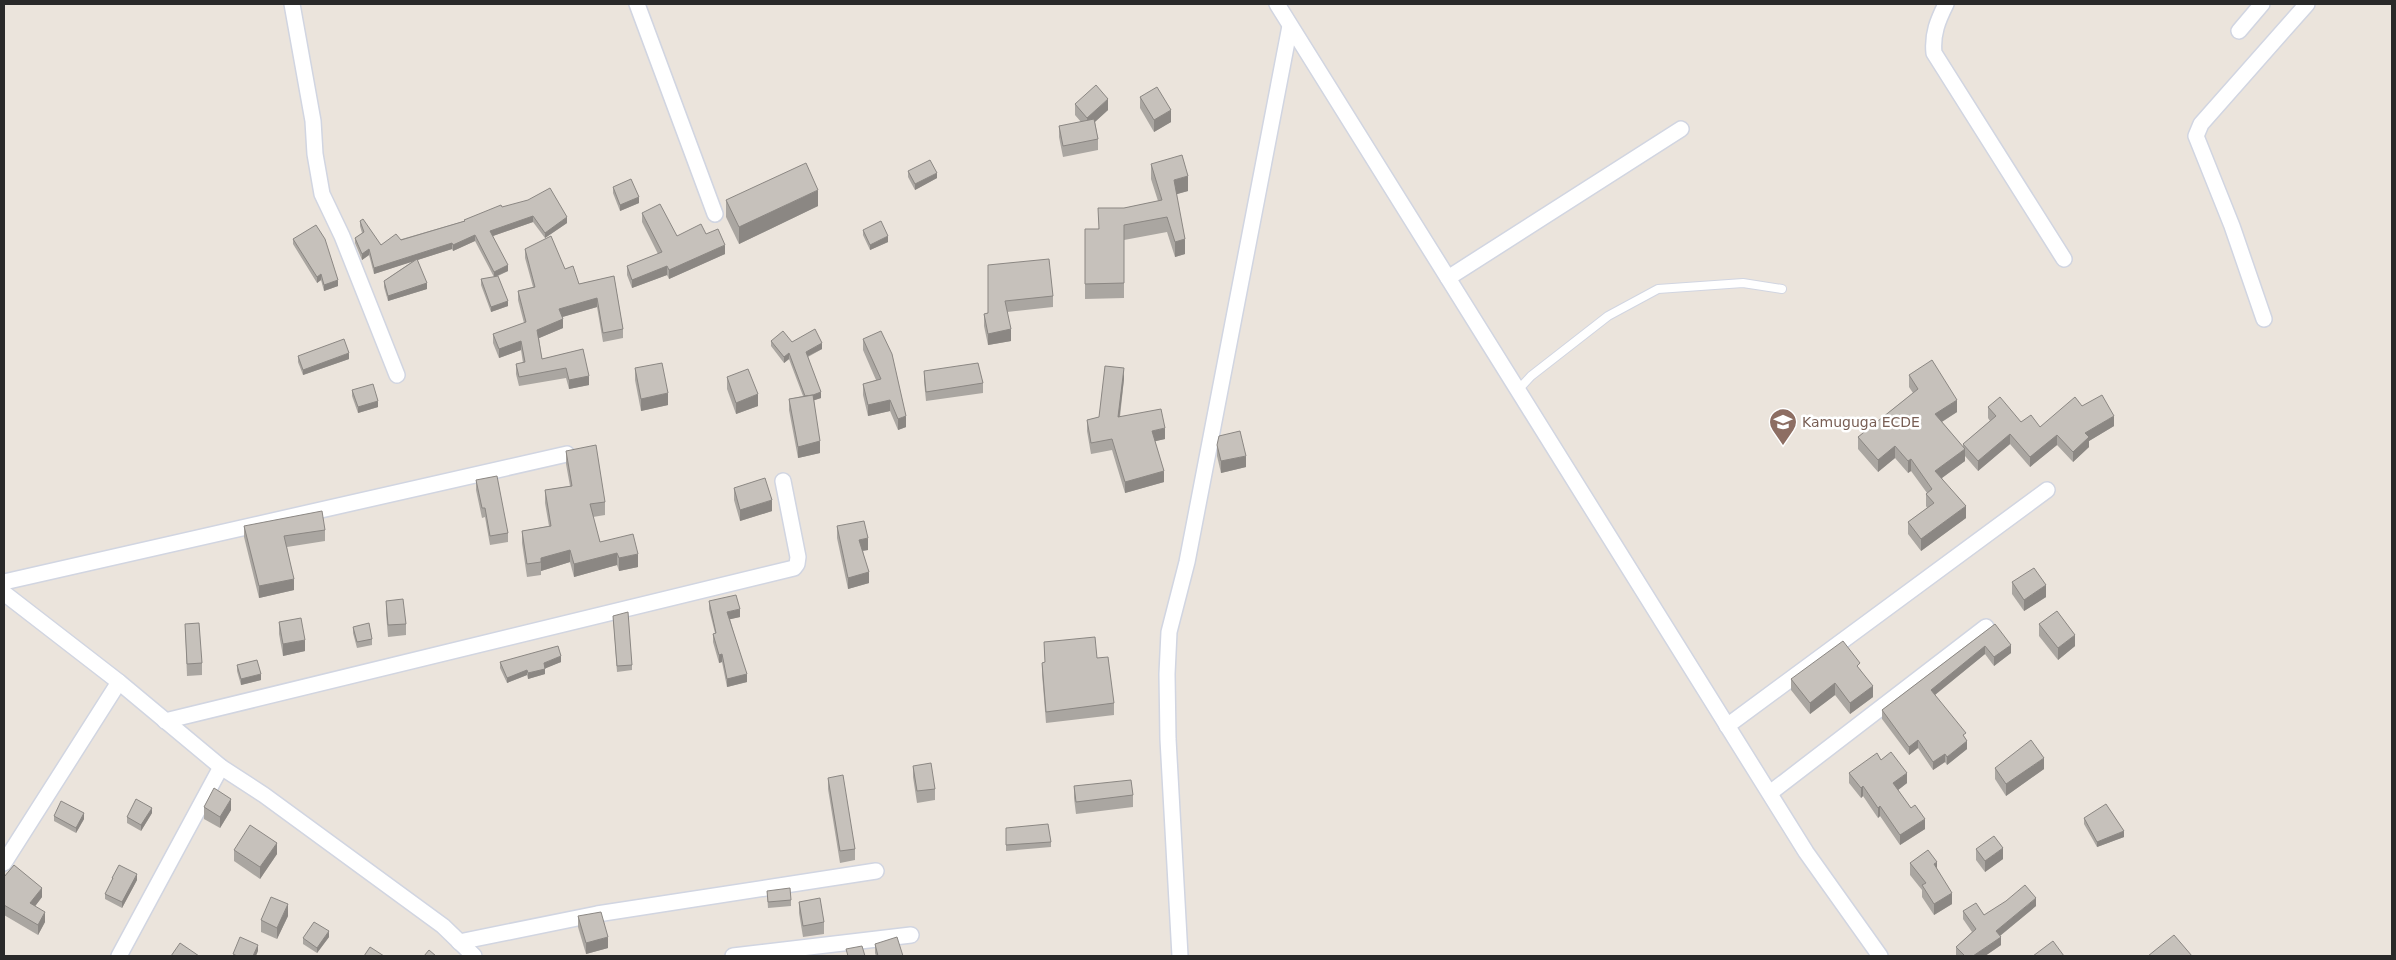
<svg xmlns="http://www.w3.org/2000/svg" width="2396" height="960" font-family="'DejaVu Sans',sans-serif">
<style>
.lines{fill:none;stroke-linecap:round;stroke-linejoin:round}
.lane-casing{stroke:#d1d5e1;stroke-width:10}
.street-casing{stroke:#d1d5e1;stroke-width:18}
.lane{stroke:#fff;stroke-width:8}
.street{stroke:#fff;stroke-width:15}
.wall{fill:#aaa6a1}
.shaded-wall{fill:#8b8783}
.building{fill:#c6c1bb;stroke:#8b8783}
.labels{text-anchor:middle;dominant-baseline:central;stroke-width:5;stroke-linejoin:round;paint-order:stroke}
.education-label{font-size:14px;fill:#785e54;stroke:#fff;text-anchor:start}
</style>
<rect width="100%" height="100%" fill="#ebe4dc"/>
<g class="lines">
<g class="lane-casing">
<path id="lane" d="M1518 390 1531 376 1608 316 1658 289 1743 283 1782 289"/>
</g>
<g class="street-casing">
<g id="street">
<path d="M292 4 313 121 315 154 322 194 342 236 397 375"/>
<path d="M637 4 715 214"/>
<path d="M1277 4 1806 852 1880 956"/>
<path d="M1946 4C1938 20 1932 34 1934 53L2064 259"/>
<path d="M2239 31 2262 4"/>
<path d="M1448 278 1681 129"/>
<path d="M2264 319 2232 226 2196 136 2201 124 2307 4"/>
<path d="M4 582 567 454"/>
<path d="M4 593 119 682 221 767 264 795 443 926 474 956"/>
<path d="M165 721 794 568 797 564 798 557 783 481"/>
<path d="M1727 726 2047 490"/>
<path d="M1770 793 1986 627"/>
<path d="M4 863 119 682"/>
<path d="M459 942 597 914 876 871"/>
<path d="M119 956 221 767"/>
<path d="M733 956 911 935"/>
<path d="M1180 956 1168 739 1167 674 1169 632 1187 562 1290 26"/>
</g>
</g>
<use href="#lane" class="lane"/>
<use href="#street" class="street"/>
</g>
<g class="wall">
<path d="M1140 97 1171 122 1154 132 1140 108Z"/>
<path d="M1075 104 1108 110 1095 122 1098 139V150L1063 157 1059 137V126L1081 122 1075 115Z"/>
<path d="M1151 164 1188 191 1176 194 1185 254 1175 257 1167 232 1124 240V298L1085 299V229H1098L1124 208 1158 201 1151 179Z"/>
<path d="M908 171 937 178 915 190 908 177Z"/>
<path d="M613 187 639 203 620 211 613 193Z"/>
<path d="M726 200 818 206 739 244 726 217Z"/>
<path d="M502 207 567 223 545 238 533 222 493 236 508 271 496 277 508 306 491 312 481 285V279L494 277 475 241 453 251 452 249 417 260 427 289 388 301 384 287V281L413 261 374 274 369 255 362 260 355 243V238L362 233 360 226V221L381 245 464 221V220Z"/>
<path d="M642 213 677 236 706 234 725 254 669 279 667 275 632 288 627 275V266L658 254 642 222Z"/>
<path d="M863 230 888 242 870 250 863 235Z"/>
<path d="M293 239 338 286 324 291 321 280 317 283 293 244Z"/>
<path d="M525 249 565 269 579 284 614 276 623 329V338L603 342 597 307 562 317 563 328 539 338 542 359 583 349 589 385 569 389 566 378 519 386 516 374V364L523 363 521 350 499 358 493 343V334L524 323 518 300V291L533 287 525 258Z"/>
<path d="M988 265 1053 296V307L1007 312 1011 341 988 345 984 326V314L988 313Z"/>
<path d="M863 339 906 427 898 430 890 411 868 416 863 395V384L876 380 863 350Z"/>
<path d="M771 341 792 342 822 349 808 357 821 398 814 400 820 453 798 458 789 410V399L803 396 789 359 784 363 771 346Z"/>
<path d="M298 356 349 359 303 375 298 362Z"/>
<path d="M635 368 668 405 641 411 635 380Z"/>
<path d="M924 371 983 383V393L926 401 924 381Z"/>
<path d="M1909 375 1957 412 1942 422 1963 447V444L1990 421 1988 418V407L2021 422 2040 427 2082 406 2114 426 2089 441V447L2073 462 2057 445 2030 467 2010 444 1978 471 1965 456V461L1942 478 1966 518 1921 551 1908 534V522L1927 508 1926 506V494L1927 493 1911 471 1908 473 1895 458 1878 472 1858 449V437L1913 393 1909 387Z"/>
<path d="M727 377 758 406 736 414 727 389Z"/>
<path d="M1124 379 1120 417 1165 439 1155 441 1164 482 1125 493 1112 450 1091 454 1087 431V420L1099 417Z"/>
<path d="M352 390 378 407 358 413 352 396Z"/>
<path d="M1217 445 1246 467 1221 473 1217 456Z"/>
<path d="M566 451 605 502V515L593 517 600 542 638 567 619 571 617 565 574 577 570 562 541 571V575L527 577 522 543V531L549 526 545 503V490L570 486 566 464Z"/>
<path d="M476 480 508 533V542L490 545 485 517 482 518 476 490Z"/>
<path d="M734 488 772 511 740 521 734 500Z"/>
<path d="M244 526 325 530V541L287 547 294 590 259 598 244 537Z"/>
<path d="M837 526 868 550 863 551 869 583 848 589 837 538Z"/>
<path d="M2012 582 2046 597 2024 611 2012 594Z"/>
<path d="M386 601 406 624V635L388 637 386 613Z"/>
<path d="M709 601 740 617 730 619 747 682 727 687 722 662 719 663 713 642V634L715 633 709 609Z"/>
<path d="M613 616 632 665V670L617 672Z"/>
<path d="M279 622 305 651 283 656 279 634Z"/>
<path d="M185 624 202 663V675L187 676Z"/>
<path d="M1995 624 2011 653 1994 666 1985 654 1935 695 1966 739 1967 749 1947 765 1945 762 1933 770 1918 748 1909 755 1882 719V710Z"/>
<path d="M2039 624 2075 646 2058 660 2039 636Z"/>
<path d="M353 627 372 639V645L357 648 353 633Z"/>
<path d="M1044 642 1114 703V715L1046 723 1042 674V663L1045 662Z"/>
<path d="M500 662H561L545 668V674L528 679 527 675 507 683 500 668Z"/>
<path d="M237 665 261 680 241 685 237 671Z"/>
<path d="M1860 669 1873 697 1850 714 1835 695 1810 714 1791 690V679Z"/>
<path d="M1881 760 1907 783 1898 790 1925 829 1900 845 1880 816 1878 818 1863 796 1861 798 1849 783V773Z"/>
<path d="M913 766 935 789V800L917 803 913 777Z"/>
<path d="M1995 768 2044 769 2006 796 1995 779Z"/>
<path d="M828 778 855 849V860L840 863 828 789Z"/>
<path d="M1074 786 1133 795V807L1076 814 1074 798Z"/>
<path d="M204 807 231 810 220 828 204 819Z"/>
<path d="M152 813 141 831 127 823V817Z"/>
<path d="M54 816 84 819 76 833 54 821Z"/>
<path d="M2084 818 2124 837 2097 847 2084 824Z"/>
<path d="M1006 828 1051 842V847L1006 851Z"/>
<path d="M1976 849 2003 859 1985 872 1976 860Z"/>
<path d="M234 850 277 854 260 879 234 861Z"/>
<path d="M1910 863 1937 869 1952 904 1934 915 1922 897V890L1910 875Z"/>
<path d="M4 877 42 897 35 906 45 922 38 935 4 915Z"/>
<path d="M112 878 137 880 122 908 105 899V894L112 881Z"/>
<path d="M767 891 791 900V906L768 908Z"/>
<path d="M799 902 824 922V934L803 937 799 913Z"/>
<path d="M2036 906 2000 936 2001 945 1985 956H1958L1956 955V947L1972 932 1963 919V911L1984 915Z"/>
<path d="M288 916 277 939 261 932V920Z"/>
<path d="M578 916 608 948 586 954 578 927Z"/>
<path d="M329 937 317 953 303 944V938Z"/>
<path d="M875 944 903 956H876L875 953Z"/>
</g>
<g class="shaded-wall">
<path d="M1108 99V110L1087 129V118Z"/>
<path d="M1171 110V122L1154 132V120Z"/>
<path d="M937 173V178L915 190V184Z"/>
<path d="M1188 176V191L1174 195V180Z"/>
<path d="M818 190V206L739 244V227Z"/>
<path d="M639 197V203L620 211V205Z"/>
<path d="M533 216V222L490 237V231Z"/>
<path d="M567 217V223L545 238V233Z"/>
<path d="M475 235V241L453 251V245Z"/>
<path d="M888 236V242L870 250V245Z"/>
<path d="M1185 239V254L1175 257V242Z"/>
<path d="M452 243V249L374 274V268Z"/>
<path d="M725 245V254L669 279V270Z"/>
<path d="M369 249V255L362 260V254Z"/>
<path d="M508 265V271L494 277V272Z"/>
<path d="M667 266V275L632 288V280Z"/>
<path d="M321 274V280L317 283V277Z"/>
<path d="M338 280V286L324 291V285Z"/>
<path d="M427 283V289L388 301V296Z"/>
<path d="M597 298V307L559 318V309Z"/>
<path d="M508 301V306L491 312V307Z"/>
<path d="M563 319V328L537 339V330Z"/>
<path d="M1011 329V341L988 345V334Z"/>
<path d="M521 341V350L499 358V349Z"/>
<path d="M822 343V349L806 357V352Z"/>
<path d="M349 353V359L303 375V370Z"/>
<path d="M789 353V359L784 363V357Z"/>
<path d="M1124 368V379L1118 428V417Z"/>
<path d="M589 376V385L569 389V380Z"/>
<path d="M821 392V398L806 403V398Z"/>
<path d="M668 393V405L641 411V399Z"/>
<path d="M758 394V406L736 414V403Z"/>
<path d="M890 400V411L868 416V405Z"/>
<path d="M1957 400V412L1935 426V414Z"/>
<path d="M378 401V407L358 413V407Z"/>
<path d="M906 416V427L898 430V419Z"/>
<path d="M2114 416V426L2089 441V447L2073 462V452L2085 433Z"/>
<path d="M1165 428V439L1152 442V431Z"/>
<path d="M2010 434V444L1978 471V461Z"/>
<path d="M2057 435V445L2030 467V457Z"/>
<path d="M820 441V453L798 458V447Z"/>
<path d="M1895 446V458L1878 472V460Z"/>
<path d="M1965 449V461L1935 483V471Z"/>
<path d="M1246 456V467L1221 473V461Z"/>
<path d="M1911 459V471L1908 473V461Z"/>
<path d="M1164 471V482L1125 493V482Z"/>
<path d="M772 500V511L740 521V510Z"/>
<path d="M1966 506V518L1921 551V539Z"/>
<path d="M868 538V550L859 551V540Z"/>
<path d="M570 550V562L541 571V558Z"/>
<path d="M617 553V565L574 577V564Z"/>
<path d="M638 554V567L619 571V558Z"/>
<path d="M869 572V583L848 589V578Z"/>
<path d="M294 579V590L259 598V586Z"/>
<path d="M2046 585V597L2024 611V600Z"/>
<path d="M740 609V617L727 620V612Z"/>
<path d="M2075 635V646L2058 660V648Z"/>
<path d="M305 640V651L283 656V644Z"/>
<path d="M2011 645V653L1994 666V657Z"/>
<path d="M1985 646V654L1931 698V690Z"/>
<path d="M722 654V662L719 663V655Z"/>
<path d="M561 656V662L544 669V663Z"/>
<path d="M545 669V674L528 679V673Z"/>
<path d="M527 670V675L507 683V678Z"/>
<path d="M261 674V680L241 685V679Z"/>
<path d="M747 674V682L727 687V679Z"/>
<path d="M1835 683V695L1810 714V703Z"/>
<path d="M1873 686V697L1850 714V703Z"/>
<path d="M1918 740V748L1909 755V747Z"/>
<path d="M1967 741V749L1947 765V757Z"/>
<path d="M1945 754V762L1933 770V762Z"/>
<path d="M2044 758V769L2006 796V784Z"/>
<path d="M1907 773V783L1893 794V783Z"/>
<path d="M1863 786V796L1861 798V788Z"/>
<path d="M231 799V810L220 828V817Z"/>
<path d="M1880 806V816L1878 818V808Z"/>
<path d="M152 808V813L141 831V825Z"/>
<path d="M84 813V819L76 833V828Z"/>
<path d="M1925 819V829L1900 845V835Z"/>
<path d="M2124 831V837L2097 847V842Z"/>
<path d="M277 843V854L260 879V867Z"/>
<path d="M2003 848V859L1985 872V861Z"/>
<path d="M1937 862V873L1934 864Z"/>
<path d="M137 874V880L122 908V902Z"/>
<path d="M42 888V897L30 913V903Z"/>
<path d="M1952 893V904L1934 915V904Z"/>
<path d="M2036 898V906L1996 939V931Z"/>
<path d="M288 904V916L277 939V928Z"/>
<path d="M45 912V922L38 935V925Z"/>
<path d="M329 931V937L317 953V948Z"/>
<path d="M608 937V948L586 954V943Z"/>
<path d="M2001 937V945L1985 956H1973Z"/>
<path d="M258 945V951L256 956H253Z"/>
</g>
<g class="building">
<path d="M1096 85 1108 99 1087 118 1075 104Z"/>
<path d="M1157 87 1171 110 1154 120 1140 97Z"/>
<path d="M1094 119 1098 139 1063 146 1059 126Z"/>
<path d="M1182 155 1188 176 1174 180 1185 239 1175 242 1167 217 1124 225V283L1085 284V229H1099L1098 208H1124L1162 200 1151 164Z"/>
<path d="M930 160 937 173 915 184 908 171Z"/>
<path d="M806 163 818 190 739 227 726 200Z"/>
<path d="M631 179 639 197 620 205 613 187Z"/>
<path d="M550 188 567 217 545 233 533 216 490 231 508 265 494 272 475 235 453 245 452 243 374 268 369 249 362 254 355 238 364 232 360 221 363 219 381 245 396 234 401 240 465 221 464 220 501 205 502 207 528 200Z"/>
<path d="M660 204 677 236 701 224 706 234 718 229 725 245 669 270 667 266 632 280 627 266 662 252 642 213Z"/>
<path d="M881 221 888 236 870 245 863 230Z"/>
<path d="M316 225 325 239 338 280 324 285 321 274 317 277 293 239Z"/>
<path d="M551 236 565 269 573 266 579 284 614 276 623 329 603 333 597 298 559 309 563 319 537 330 542 359 583 349 589 376 569 380 566 368 519 377 516 364 525 362 521 341 499 349 493 334 526 322 518 291 535 287 525 249Z"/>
<path d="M417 259 427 283 388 296 384 281Z"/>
<path d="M1049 259 1053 296 1005 301 1011 329 988 334 984 314 988 313V265Z"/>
<path d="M498 276 508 301 491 307 481 279Z"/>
<path d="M815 329 822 343 806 352 821 392 813 395 805 396 789 353 784 357 771 341 783 331 792 342Z"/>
<path d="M881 331 892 354 906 416 898 419 890 400 868 405 863 384 881 379 863 339Z"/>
<path d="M344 339 349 353 303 370 298 356Z"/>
<path d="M1932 360 1957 400 1935 414 1965 449 1935 471 1966 506 1921 539 1908 522 1934 503 1926 494 1932 489 1911 459 1908 461 1895 446 1878 460 1858 437 1918 389 1909 375Z"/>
<path d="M662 363 668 393 641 399 635 368Z"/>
<path d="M978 363 983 383 926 392 924 371Z"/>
<path d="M1105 366 1124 368 1118 417 1161 409 1165 428 1152 431 1164 471 1125 482 1112 439 1091 443 1087 420 1099 417Z"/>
<path d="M748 369 758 394 736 403 727 377Z"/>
<path d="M373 384 378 401 358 407 352 390Z"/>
<path d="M813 395 820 441 798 447 789 399Z"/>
<path d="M2102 395 2114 416 2085 433 2089 437 2073 452 2057 435 2030 457 2010 434 1978 461 1963 444 1996 416 1988 407 2000 397 2021 422 2031 415 2040 427 2075 397 2082 406Z"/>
<path d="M1240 431 1246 456 1221 461 1217 445 1219 436Z"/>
<path d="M596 445 605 502 590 504 600 542 633 534 638 554 619 558 617 553 574 564 570 550 541 558V562L527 564 522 531 551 526 545 490 572 486 566 451Z"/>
<path d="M497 476 508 533 490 536 485 508H482L476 480Z"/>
<path d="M765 478 772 500 740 510 734 488Z"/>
<path d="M322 511 325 530 284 536 294 579 259 586 244 526Z"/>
<path d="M864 521 868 538 859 540 869 572 848 578 837 526Z"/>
<path d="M2034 568 2046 585 2024 600 2012 582Z"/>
<path d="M736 595 740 609 727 612 747 674 727 679 722 654 719 655 713 634 716 633 709 601Z"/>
<path d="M403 599 406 624 388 625 386 601Z"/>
<path d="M2057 611 2075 635 2058 648 2039 624Z"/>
<path d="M628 612 632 665 617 666 613 616Z"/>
<path d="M301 618 305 640 283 644 279 622Z"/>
<path d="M199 623 202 663 187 664 185 624Z"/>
<path d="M369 623 372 639 357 642 353 627Z"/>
<path d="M1995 624 2011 645 1994 657 1985 646 1931 690 1966 733 1963 735 1967 741 1947 757 1945 754 1933 762 1918 740 1909 747 1882 710Z"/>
<path d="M1095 637 1097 658 1108 657 1114 703 1046 712 1042 663 1045 662 1044 642Z"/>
<path d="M1843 641 1860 663 1857 666 1873 686 1850 703 1835 683 1810 703 1791 679Z"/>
<path d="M558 646 561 656 544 663 545 669 528 673 527 670 507 678 500 662Z"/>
<path d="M257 660 261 674 241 679 237 665Z"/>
<path d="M2031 740 2044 758 2006 784 1995 768Z"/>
<path d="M1891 752 1907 773 1893 783 1911 808 1915 805 1925 819 1900 835 1880 806 1878 808 1863 786 1861 788 1849 773 1877 753 1881 760Z"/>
<path d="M931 763 935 789 917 791 913 766Z"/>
<path d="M843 775 855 849 840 851 828 778Z"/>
<path d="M1131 780 1133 795 1076 802 1074 786Z"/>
<path d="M214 788 231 799 220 817 204 807Z"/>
<path d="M136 799 152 808 141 825 127 817Z"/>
<path d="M61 801 84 813 76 828 54 816Z"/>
<path d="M2106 804 2124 831 2097 842 2084 818Z"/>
<path d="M1048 824 1051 842 1006 845V828Z"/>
<path d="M250 825 277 843 260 867 234 850Z"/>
<path d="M1994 836 2003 848 1985 861 1976 849Z"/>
<path d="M1928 850 1937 862 1934 864 1952 893 1934 904 1922 885 1926 883 1910 863Z"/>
<path d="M14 865 42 888 30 903 45 912 38 925 4 905V877Z"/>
<path d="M119 865 137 874 122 902 105 894 113 878H112Z"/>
<path d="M2025 885 2036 898 1996 931 2001 937 1973 956H1965L1956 947 1976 929 1963 911 1976 903 1984 915 2006 901Z"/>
<path d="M790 888 791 900 768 902 767 891Z"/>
<path d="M271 897 288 904 277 928 261 920Z"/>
<path d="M820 898 824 922 803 926 799 902Z"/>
<path d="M601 912 608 937 586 943 578 916Z"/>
<path d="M314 922 329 931 317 948 303 938Z"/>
<path d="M2174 935 2192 956H2148Z"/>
<path d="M240 937 258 945 253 956H237L233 954Z"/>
<path d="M897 937 903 956H878L875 944Z"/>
<path d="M2053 941 2064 956H2033Z"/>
<path d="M180 943 199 956H171Z"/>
<path d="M862 946 865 956H848L846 949Z"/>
<path d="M370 947 384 956H364Z"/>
<path d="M429 950 436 956H424Z"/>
</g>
<defs>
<g id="school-pin" transform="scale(1.4375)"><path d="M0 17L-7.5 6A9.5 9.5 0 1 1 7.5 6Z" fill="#8d6e63" stroke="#fff"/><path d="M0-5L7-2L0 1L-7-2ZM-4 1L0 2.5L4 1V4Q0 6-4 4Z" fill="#fff"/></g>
</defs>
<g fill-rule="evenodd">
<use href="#school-pin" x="1783" y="422"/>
</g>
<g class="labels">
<g class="education-label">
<text x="1802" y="422">Kamuguga ECDE</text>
</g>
</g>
<rect width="2396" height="960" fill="none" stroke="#292929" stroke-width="10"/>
</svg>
